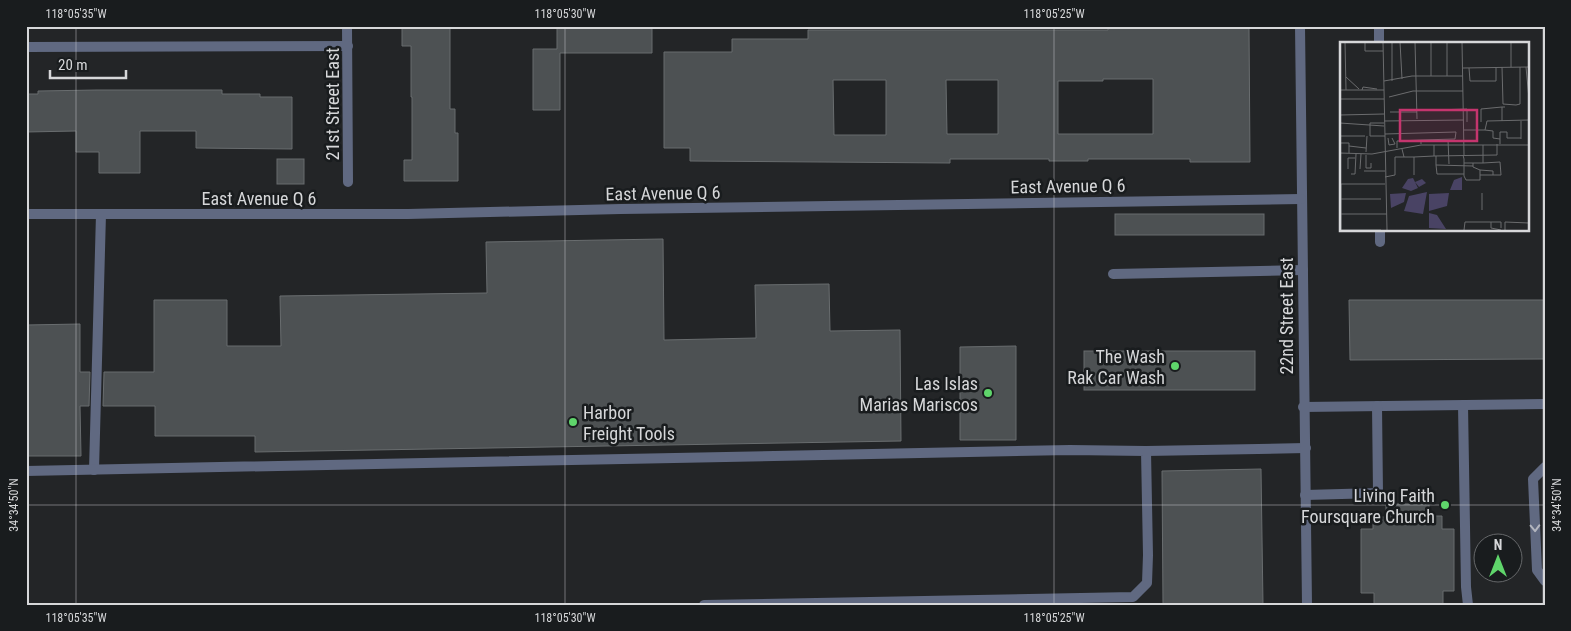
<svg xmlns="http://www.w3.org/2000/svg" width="1571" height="631" font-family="'Roboto Condensed',sans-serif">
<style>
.building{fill:#4d5153;stroke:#696d6f;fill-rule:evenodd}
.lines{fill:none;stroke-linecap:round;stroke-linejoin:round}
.lane{stroke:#606981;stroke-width:10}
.street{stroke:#606981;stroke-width:10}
.oneway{stroke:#b3b6bf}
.ticks{fill:none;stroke:#d6d7d9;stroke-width:1;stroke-opacity:0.45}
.poi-dot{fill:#5fd56b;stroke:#191c1e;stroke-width:2}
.labels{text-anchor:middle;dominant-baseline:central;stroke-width:5;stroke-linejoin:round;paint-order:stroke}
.street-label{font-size:18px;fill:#d6d7d9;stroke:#191c1e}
.poi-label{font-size:18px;fill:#d6d7d9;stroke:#191c1e;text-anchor:end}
.inset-road{fill:none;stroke:#6b6c6e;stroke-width:1}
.view{fill:#c5356e;fill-opacity:0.15;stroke:#c5356e;stroke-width:2.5}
.inset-edge{fill:none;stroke:#d6d7d9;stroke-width:2.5}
.neatline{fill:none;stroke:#d6d7d9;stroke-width:2}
.ticks-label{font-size:12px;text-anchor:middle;fill:#d6d7d9}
</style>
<rect width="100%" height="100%" fill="#232527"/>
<g class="building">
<path d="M402 26H450V109H455V133H458V181H404V160H412V97H411V46H402Z"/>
<path d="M557 26H652V53H560V110H533V49H557Z"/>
<path d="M1108 28H1249L1250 162H1190V159H1088V161H1049V159H950V163L690 161V148H664V52H732V39H808V30H1108ZM1103 79H1153V134H1058V81H1103ZM833 80H886V135H834ZM946 80H998V134H947Z"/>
<path d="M97 90H222V94H260V97H292V149L196 148V131H140V173H99V152H76V131L26 132V94H38V91Z"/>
<rect x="277" y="159" width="27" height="25"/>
<rect x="1115" y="214" width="149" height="21"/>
<path d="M663 239 664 340 756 338 755 285 829 284 830 331 900 330 901 441 255 452V436H155V406H103L104 372H154V300H227V346H281L280 296 487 293 486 242Z"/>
<path d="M1349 300H1545V359L1350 360Z"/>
<path d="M80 324V372H90L89 406H80L81 456H26V325Z"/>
<path d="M1016 346V440H960V347Z"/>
<rect x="1084" y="351" width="171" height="39"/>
<path d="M1261 469 1263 605H1163L1162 471Z"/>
<path d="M1386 504H1429V516H1442V529H1454V591H1443V604H1374V593H1361V529H1373V517H1386Z"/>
</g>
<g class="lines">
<g class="lane">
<path d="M1379 26V44"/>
<path d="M1380 230V242"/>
<path d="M1113 274 1303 270"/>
<path d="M1463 405 1466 587 1468 605"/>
<path d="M1303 407 1545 404"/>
<path d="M1146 451 1306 448"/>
<path d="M1545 467 1533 479 1537 570 1545 581"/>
<path d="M94 470 101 214"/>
<path d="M26 471 1070 450 1146 451 1148 555 1147 583 1133 597 704 605"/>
<path d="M1305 495 1378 493 1377 406"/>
</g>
<g class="street">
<path d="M347 26 348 182"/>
<path d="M1300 26 1307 605"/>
<path d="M26 47 348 46"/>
<path d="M26 214H408L621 209 1301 199"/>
</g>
</g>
<defs><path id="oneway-chevron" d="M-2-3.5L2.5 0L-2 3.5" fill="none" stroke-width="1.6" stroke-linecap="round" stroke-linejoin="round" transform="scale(1.25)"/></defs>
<use class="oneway" href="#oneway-chevron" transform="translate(1535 528) rotate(88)"/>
<path class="ticks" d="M76 26V605M565 26V605M1054 26V605M1543 26V605M26 505H1545"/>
<g class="poi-dot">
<circle cx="1175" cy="366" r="5"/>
<circle cx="988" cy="393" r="5"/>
<circle cx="573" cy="422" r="5"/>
<circle cx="1445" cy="505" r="5"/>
</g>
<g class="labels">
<g class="street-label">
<text transform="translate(332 104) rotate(-90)">21st Street East</text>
<text transform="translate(1068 186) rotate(-1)">East Avenue Q 6</text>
<text transform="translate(663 193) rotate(-1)">East Avenue Q 6</text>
<text x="259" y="198">East Avenue Q 6</text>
<text transform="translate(1286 316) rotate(-90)">22nd Street East</text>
</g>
<g class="poi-label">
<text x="1165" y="356">The Wash<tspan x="1165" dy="21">Rak Car Wash</tspan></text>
<text x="978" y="383">Las Islas<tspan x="978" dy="21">Marias Mariscos</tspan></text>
<text x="583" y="412" text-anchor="start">Harbor<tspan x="583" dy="21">Freight Tools</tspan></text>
<text x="1435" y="495">Living Faith<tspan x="1435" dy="21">Foursquare Church</tspan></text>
</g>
</g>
<g transform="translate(1340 42)">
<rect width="189" height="189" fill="#232527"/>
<path d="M122 135V148H110L114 138ZM73 136 75 140 82 137 86 141 79 145 75 140 78 146 71 149 62 146 68 137ZM87 150 83 172 64 169 69 154ZM66 151 64 160 51 166 50 152ZM109 151 107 164 89 169V152ZM89 171 97 173 106 187 89 186Z" fill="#494364"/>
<path class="inset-road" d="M5 0 6 48M25 0V9H43M43 0 47 188M52 0V39M60 0 62 37M75 0 77 77M91 0V34M107 0V34M122 0 124 113M171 0V25M162 25 163 62 176 63 180 62V25M186 25 189 57M123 26 189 25M129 26 130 39H156V25M6 35 19 47M44 39 72 34H123M0 48H44M22 48 23 45 37 47M49 55 73 49H123M0 57H44M95 68 127 67V80M50 70H77M0 73 44 72M44 79 124 78M162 79V65H165M181 79V97M141 80V67L162 65M0 81 44 84M44 81H30V94H45M124 88H145L147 79 189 78M145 88 153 89V96L160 97M45 92 116 90 115 97 81 98V102M0 94H25M48 96 49 103 55 102 52 96M108 98 109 122M0 101H9V111M160 102V90H167V96H181M9 104 26 106M57 106V99L81 98M62 107 64 115H74M26 110 27 94M0 111 32 112 81 103H189M26 113V126H31V121M123 113 124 117V134L126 138H140V128L133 125V121H124M94 114 157 113V102M96 114V123L133 124M133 121H143V103M96 123 97 132H124M8 127V116H15M20 127 21 112M140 128 153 129V133M24 129H45M11 132H15L16 112M74 133V115L94 114V103M140 133H161L160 120 143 121M45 135 55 133V115H64M142 151V168M1 157H41M1 172H47M151 180H161V186M1 188V142H45M1 188H41M124 188 125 180H151V186L161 188M165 188V180L189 181"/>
<path class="view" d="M60 68H137V99H60Z"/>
<rect width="189" height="189" class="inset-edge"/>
</g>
<rect width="1571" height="631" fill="none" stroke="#191c1e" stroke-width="55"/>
<g transform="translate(1498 558)"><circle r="24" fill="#191c1e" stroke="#656769"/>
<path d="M0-4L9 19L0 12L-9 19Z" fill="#5fd56b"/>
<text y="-8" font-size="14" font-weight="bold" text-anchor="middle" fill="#d6d7d9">N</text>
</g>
<path d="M50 70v8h76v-8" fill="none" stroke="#d6d7d9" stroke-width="2.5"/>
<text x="58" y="70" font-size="15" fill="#d6d7d9" stroke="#191c1e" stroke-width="4" paint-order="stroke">20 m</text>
<rect x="28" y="28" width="1516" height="576" class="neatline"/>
<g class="ticks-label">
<text x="76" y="18">118°05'35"W</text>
<text x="565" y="18">118°05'30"W</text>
<text x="1054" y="18">118°05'25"W</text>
<text transform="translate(14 505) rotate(-90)" y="4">34°34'50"N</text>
<text transform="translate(1557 505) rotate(-90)" y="4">34°34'50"N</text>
<text x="76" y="622">118°05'35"W</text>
<text x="565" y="622">118°05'30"W</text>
<text x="1054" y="622">118°05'25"W</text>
</g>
</svg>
